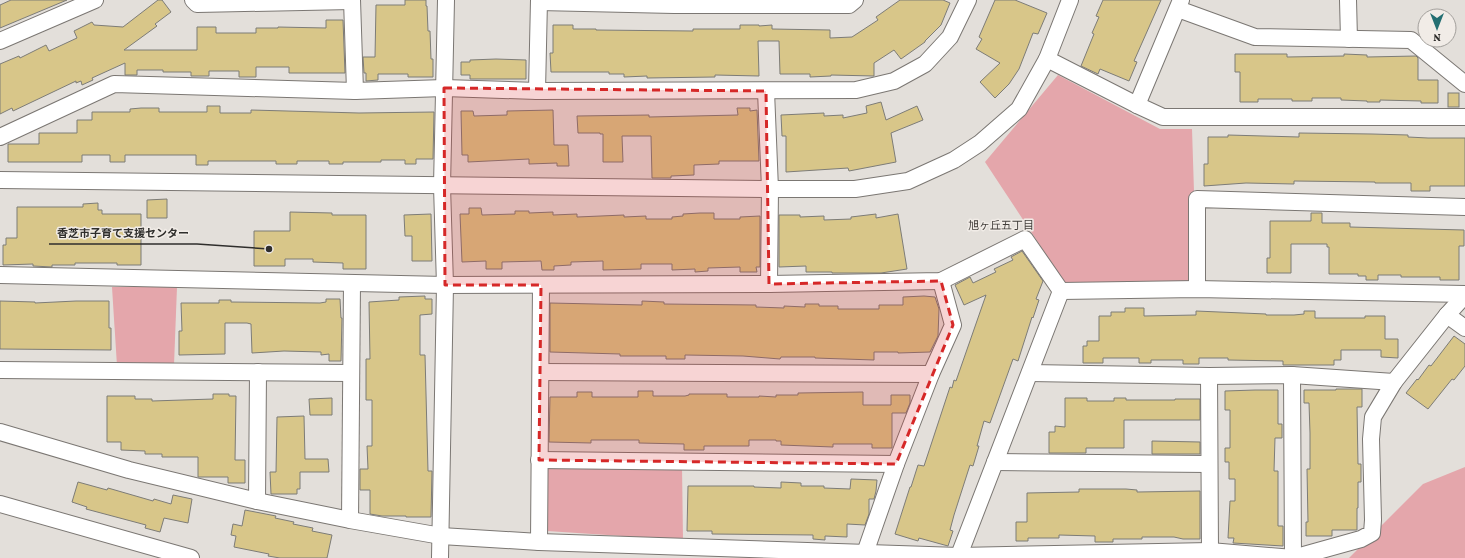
<svg xmlns="http://www.w3.org/2000/svg" width="1465" height="558" font-family="'Crimson Pro','Noto Sans JP',serif">
<style>
.green{fill:#e4a6ab}
.building{fill:#d8c689;stroke:#7d7c77}
.lines{fill:none;stroke-linecap:round;stroke-linejoin:round}
.minor-casing{stroke:#7b7773;stroke-width:18}
.minor{stroke:#fff;stroke-width:16}
.marked{fill:#d62828;fill-opacity:0.2;stroke:#d62828;stroke-width:3;stroke-dasharray:8 5;stroke-linejoin:round}
.labels{text-anchor:middle;dominant-baseline:central;stroke-width:3;stroke-linejoin:round;paint-order:stroke}
.neighbourhood-label{font-size:11px;fill:#433f3c;stroke:#f1ece7}
.leader{fill:none;stroke:#2f2e2c;stroke-width:1.5}
.callout-dot{fill:#2f2e2c;stroke:#f1ece7;stroke-width:1.5}
.callout-label{font-size:11px;text-anchor:middle;font-weight:bold;fill:#2f2e2c;stroke:#f1ece7;stroke-width:3;stroke-linejoin:round;paint-order:stroke}
</style>
<rect width="100%" height="100%" fill="#e3dfda"/>
<g class="green">
<path d="M1058 75 1160 129H1192L1197 285H1066L985 162Z"/>
<path d="M112 287H177L174 365 117 366Z"/>
<path d="M682 466 683 540 547 531 546 468Z"/>
<path d="M1465 467V558H1349L1423 484Z"/>
</g>
<g class="building">
<path d="M11 0H67L0 28V5Z"/>
<path d="M158 0H162L171 12 155 24 157 26 124 50H197V27H216V33H256V28H278V27L326 28V20H343L345 73H289V67H256V77H239V71H209V76H191V72H163V70H137V75H125V63L92 78 93 80 82 85 81 81 76 83V81L13 111 12 108 0 114V64L19 56 20 58 46 45 49 51 77 38 74 31 92 22 94 25 123 27Z"/>
<path d="M405 0H426V6H427L428 31H430L431 59H433V77H408V74H378V80L366 81V73H364L363 57H375L376 5H405Z"/>
<path d="M900 0H943L950 3 941 25 925 41V42L901 59 894 50 874 63V76L831 75V76L810 77V74H780L779 41H758L759 76 715 75V77L647 78V76L624 77V74H609V72H551L550 53H553V25H573V29H596V30L693 31V29H740V25H759V26L772 25V29L830 30V38L852 37 878 20 876 17Z"/>
<path d="M995 0H1015L1047 13 1038 34 1033 33 1019 69 1009 84 995 98 980 82 1000 63 976 49 982 39 979 37Z"/>
<path d="M1103 0H1161L1134 61 1137 62 1129 81 1100 69 1098 74 1081 66 1094 34 1092 33 1099 17 1096 16Z"/>
<path d="M1235 54H1287V57L1344 56V54L1367 55V57L1416 56 1418 58V80H1438V103H1421V101L1380 100V102H1367V101L1341 100V98H1312V101H1292V99H1258V102H1240V72H1235Z"/>
<path d="M496 59 526 60V79H470V75H461V62H470V60Z"/>
<rect x="1448" y="93" width="11" height="14"/>
<path d="M881 102 886 120 917 106 923 120 891 133 896 162 849 171 848 168 786 172V136H782L781 115 824 113V116L843 115V118L867 113 866 106Z"/>
<path d="M207 106H220V113H251V110L359 113 434 112 433 159H416V164H405V160H381V162H343V164H329V161H297V164H276V161H208V165H196V155H125V162H110V155H82V162H8V144H39V133H77V120H92V112H130V109L141 108H159V112H207Z"/>
<path d="M737 108H750V111L757 110 759 161H719V164L694 165V175L671 176V178H652L651 136H622L623 162H603V134H600V133H578L577 116 649 115V117L738 115Z"/>
<path d="M553 110 554 145H568L569 166H557V163L529 164V159L468 162V155H462L461 111H473L474 116 507 115V111Z"/>
<path d="M1299 133 1372 134 1408 135V137L1428 138H1465V186H1430V191H1411V183H1375V182L1294 181V184L1246 183 1204 186V164H1208V137H1228V135L1299 137Z"/>
<path d="M167 199V218H147V200Z"/>
<path d="M98 203V210H102V214H141V265H117V263H75V265H52V267L33 266V264L3 265V245H6V238H17V207H83V204Z"/>
<path d="M469 208H481L482 215 515 214V211H529V213L553 212V215L577 214V217L624 215V217L646 216V219H672V217L683 216V214L700 213H714V219H740V217L760 216V267H756L757 272H740V267L708 268V271L695 272V269L672 270V264H641V269L603 270V261L571 262V265L554 266V270H542L541 261 502 262V269H486V261L462 262 460 214H469Z"/>
<path d="M290 212 332 213V215H366V269H343V263L313 262V259H285V266H254V231H290Z"/>
<path d="M1311 213H1322V223H1350V227L1464 230V246H1459V280H1440V277H1401V275H1378V280H1366V276H1358V274H1329V247H1327V244H1291V273H1267V258H1270V221H1311Z"/>
<path d="M431 214 432 261H412V236H405L404 215Z"/>
<path d="M876 214V218L898 214 907 269 881 273H832V272H806V266L779 267V215H800V217L824 216V220L851 219V217Z"/>
<path d="M1022 251 1043 281 1036 299 1039 300 1033 318 1032 317 1018 361 1013 359 990 423 984 421 977 446H979L973 466 970 465 954 515 950 530 953 531 948 546 919 538 918 541 895 534 910 487H911L918 465 924 466 950 387 952 388 954 380 956 381 986 295 964 305 955 285 970 277 973 283 996 272 994 269 1013 260 1011 257Z"/>
<path d="M425 296V299H432V314L420 315V355H425L428 471H432L431 517H406V516H382L370 514V490H360V469H368L367 446H372V400H366V359H370L369 302 399 300V297Z"/>
<path d="M924 296 935 297 939 309 938 336 930 352 898 353V352H874V360L815 358V357H781L780 359 743 356 685 355V359H666V356H620V354L550 352V303L642 305V301L664 302V304L756 305V307L784 308V306L805 307V304H819V306H838V309H879V305H903V297Z"/>
<path d="M326 299H340L341 318H342L341 361H329V354L321 355V352L284 351 252 353 251 324 247 323H225V354L179 355V331H182L181 303H219V300H231V302L320 303 326 302Z"/>
<path d="M0 301 35 302V303L76 301H109V328H111V350L0 349Z"/>
<path d="M1125 308H1144V316L1196 315V311L1266 314V315H1294L1304 314V311H1315V318H1365V316H1385V339H1398V358L1381 357V350H1341V360H1334V365H1283V361L1228 360V358H1199V364H1183V360H1151V363H1139V358H1103V363H1083V346H1087V341H1099V316H1111V312H1125Z"/>
<path d="M1454 336 1465 344V366L1454 380 1452 379 1428 409 1406 393 1417 379 1418 380 1429 365 1431 366Z"/>
<path d="M1336 389H1362V407H1357L1358 464H1361V482H1358V508H1357V530H1332V536H1306V522H1308L1307 469H1310V433L1309 403H1304V390H1336Z"/>
<path d="M1255 390H1278V424H1282V438H1275L1274 471H1278V526H1283V546L1233 543 1234 538H1228L1230 501H1235V479H1229V462H1225V448H1230V410H1225V391Z"/>
<path d="M638 391H653V396H685L689 395V394H727V397H759V396L776 397V395H798V393L863 392V405H891V395H910V403L906 413H892V448H872V444H833V447L781 445V441H776V440H749V446H704V450H684V444L639 443V440H591V443L549 442 550 397H577V392H592V397H638Z"/>
<path d="M213 394H229V396H236L235 460H245V483H228V477H198V457H162V454H145V451L121 450V442H107V396H135V399H152V401L213 399Z"/>
<path d="M332 398V415H310L309 399Z"/>
<path d="M1065 398H1087V401H1114V398H1126V400H1175V399H1200V420H1124V448H1086V453H1049V432H1055V426L1065 427Z"/>
<path d="M304 416 305 459H328L329 472H300V489H297V494H271L270 472H276L277 417Z"/>
<path d="M1152 441 1200 442V454H1152Z"/>
<path d="M851 479 877 480 876 491 874 499H869V514L865 525 847 524V537L825 536V540L813 539V535L712 534V531H687L688 486H754V487L781 488V482L801 483V486H824V488L850 489Z"/>
<path d="M78 482 107 490 108 488 153 501 154 499 171 504 173 495 192 499 188 523 164 518 160 532 145 528 146 525 86 509 87 507 72 502Z"/>
<path d="M1079 489H1126L1137 490V492L1200 491V539H1183L1174 537H1142V539H1113V542H1095V536L1059 535V538H1028V541H1016V522H1027V493L1079 492Z"/>
<path d="M245 510 276 516 275 518 294 522 293 524 313 528 312 531 332 535 327 558H280L268 556 269 554 234 547 236 536 231 535 233 524 242 526Z"/>
</g>
<g class="lines">
<g class="minor-casing">
<g id="minor">
<path d="M193 0 197 4 352 1"/>
<path d="M352 0 355 91"/>
<path d="M1348 0 1349 39"/>
<path d="M539 2 674 5H849L855 0"/>
<path d="M1178 9 1255 37 1411 40 1465 84"/>
<path d="M0 41 95 0"/>
<path d="M1047 59 1137 105 1163 117H1465"/>
<path d="M537 91 539 0"/>
<path d="M766 91 770 189 769 284"/>
<path d="M1137 105 1181 0"/>
<path d="M0 137 114 84 355 91 444 88 537 91 856 90 894 81 925 64 950 37 968 0"/>
<path d="M0 180 770 189H855L908 181 954 160 980 143 1019 109 1047 59 1070 0"/>
<path d="M0 275 445 285 769 284 941 281 1025 239 1061 291"/>
<path d="M1197 289V199L1465 207"/>
<path d="M1061 291 1197 289 1465 294"/>
<path d="M1447 315 1465 328"/>
<path d="M0 370 351 373"/>
<path d="M541 372 931 374"/>
<path d="M1030 373 1209 376 1292 375 1394 382"/>
<path d="M1292 375 1293 558"/>
<path d="M1209 376 1210 551"/>
<path d="M0 432 129 470 257 501 350 520 441 536 539 542 959 556 1210 551 1293 558 1361 539 1372 533 1373 520 1371 439 1373 417 1394 382 1447 315 1465 295"/>
<path d="M539 460 896 464"/>
<path d="M995 462 1208 464"/>
<path d="M257 501 258 372"/>
<path d="M0 504 191 558"/>
<path d="M350 520 352 283"/>
<path d="M539 542 541 285"/>
<path d="M865 553 896 464 931 374 953 325 941 281"/>
<path d="M440 558 445 285 442 186 446 0"/>
<path d="M958 558 1061 291"/>
</g>
</g>
<use href="#minor" class="minor"/>
</g>
<path class="marked" d="M444 88 766 91 769 284 941 281 953 325 896 464 539 460 541 285H445Z"/>
<g class="labels">
<g class="neighbourhood-label">
<text x="1001" y="225">旭ヶ丘五丁目</text>
</g>
</g>
<path class="leader" d="M269 249L197 244H49"/>
<circle class="callout-dot" cx="269" cy="249" r="4"/>
<g class="callout-label">
<text x="123" y="237">香芝市子育て支援センター</text>
</g>
<g transform="translate(1437 28) rotate(180)"><circle r="19" fill="#f1ece7" stroke="#a3a09c"/>
<path d="M0-3L7 15L0 10L-7 15Z" fill="#246f72"/>
<text y="-6" font-size="11" font-weight="bold" text-anchor="middle" fill="#2f2e2c">N</text>
</g>
</svg>
